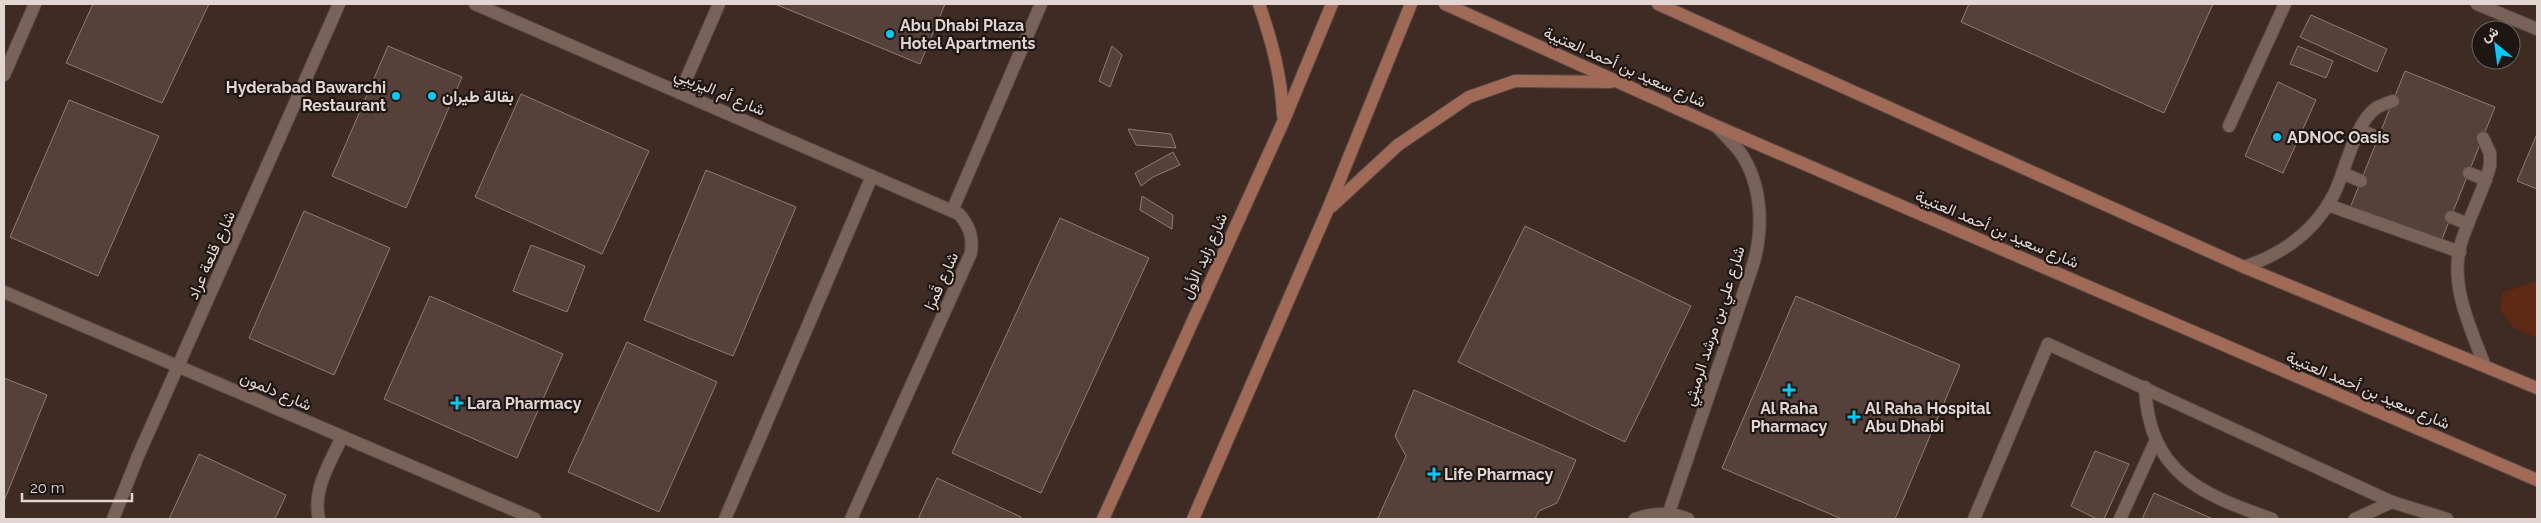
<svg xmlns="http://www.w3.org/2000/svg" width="2541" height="523" font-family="Raleway,Vazirmatn,sans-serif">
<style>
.green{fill:#5e2a15}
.building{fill:#55413a;stroke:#917b72}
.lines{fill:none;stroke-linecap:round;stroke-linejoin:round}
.lane-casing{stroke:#594a44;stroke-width:14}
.street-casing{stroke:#594a44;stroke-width:14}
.secondary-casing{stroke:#594a44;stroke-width:14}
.lane{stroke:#78625a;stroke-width:12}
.street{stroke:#78625a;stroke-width:12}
.secondary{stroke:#a06a56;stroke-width:12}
.poi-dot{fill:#00cbf9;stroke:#1e1613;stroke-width:2}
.labels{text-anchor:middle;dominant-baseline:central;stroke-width:4.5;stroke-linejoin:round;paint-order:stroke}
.poi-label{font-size:16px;font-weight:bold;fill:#e3d6d2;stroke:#1e1613;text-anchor:start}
.street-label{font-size:16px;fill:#e3d6d2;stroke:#1e1613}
</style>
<rect width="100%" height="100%" fill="#3e2b24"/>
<path class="green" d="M2537 281V338L2514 328 2500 310 2502 293Z"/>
<g class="building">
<path d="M93 4H209L162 103 66 63Z"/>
<path d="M775 4H945L920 64Z"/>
<path d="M1969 4H2213L2164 113 1961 22Z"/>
<path d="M2311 15 2387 49 2377 72 2300 37Z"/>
<path d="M388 46 462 77 406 208 332 176Z"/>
<path d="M1112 46 1122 55 1110 87 1099 81Z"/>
<path d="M2298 46 2333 61 2326 78 2290 64Z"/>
<path d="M2405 71 2495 107 2440 244 2350 208Z"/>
<path d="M2278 82 2316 100 2283 173 2245 156Z"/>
<path d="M521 94 649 151 602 254 475 197Z"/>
<path d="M69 100 159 136 98 276 10 237Z"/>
<path d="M1128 129 1171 134 1176 148 1136 145Z"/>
<path d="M2537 134V189L2517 181Z"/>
<path d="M1173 152 1180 165 1153 177 1141 186 1135 173Z"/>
<path d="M706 170 796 207 733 356 644 320Z"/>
<path d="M1142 196 1173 215 1172 229 1140 210Z"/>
<path d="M304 211 390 248 334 375 249 338Z"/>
<path d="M1060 218 1149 258 1041 493 952 453Z"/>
<path d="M1525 226 1691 306 1625 442 1458 362Z"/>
<path d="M531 245 585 266 567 312 513 291Z"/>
<path d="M430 296 563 354 517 458 384 399Z"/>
<path d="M1796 296 1960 365 1895 519H1842L1722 468Z"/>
<path d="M627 342 717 382 659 512 568 472Z"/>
<path d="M4 378 47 395 4 501Z"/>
<path d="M1414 390 1576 460 1557 503 1539 511 1535 519H1374L1378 518 1406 456 1395 436Z"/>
<path d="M2095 451 2129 464 2104 519H2097L2071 506Z"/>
<path d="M199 454 286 495 275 519H169Z"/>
<path d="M937 478 1021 517 1020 519H918Z"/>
<path d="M2154 493 2213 519H2142Z"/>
</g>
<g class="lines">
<g class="lane-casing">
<g id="lane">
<path d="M680 93 719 4"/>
<path d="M2360 130 2379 138"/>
<path d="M2483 138 2490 153V166C2483 192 2469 217 2461 243 2449 284 2470 327 2485 366"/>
<path d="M2342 173 2361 181"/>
<path d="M2469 173 2486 180"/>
<path d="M2328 205 2460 252"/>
<path d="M2451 217 2468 224"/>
<path d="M2244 267C2283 254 2315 231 2334 194 2346 170 2354 124 2376 108 2380 105 2388 103 2393 101"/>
<path d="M2048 344 2392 502 2447 519"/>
<path d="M2145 387C2149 473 2200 494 2272 519"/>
<path d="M319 519C312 490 330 463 342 437"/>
<path d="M2120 519 2156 440"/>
<path d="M2355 519 2392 502"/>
</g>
</g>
<g class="street-casing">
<g id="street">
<path d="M475 4 959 214C970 227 973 237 971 253L851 519"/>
<path d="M2477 4 2537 29"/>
<path d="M4 75 35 4"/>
<path d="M2229 126 2285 4"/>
<path d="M952 211 1041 4"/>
<path d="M4 292 535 519"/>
<path d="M1668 515 1752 268C1764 231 1763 185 1740 152 1733 143 1724 134 1716 126"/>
<path d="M113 519 138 456 339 4"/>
<path d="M725 519 872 176"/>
<path d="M1635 519C1652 513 1671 512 1688 519"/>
<path d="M1974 519 2048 344"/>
</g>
</g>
<g class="secondary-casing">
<g id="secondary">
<path d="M1259 4C1272 42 1281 74 1283 115"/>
<path d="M1445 4 1716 126 2537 480"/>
<path d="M1658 4 2244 267 2537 388"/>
<path d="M1332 206 1398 145 1469 97 1515 81 1611 82"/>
<path d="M1103 519 1284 120 1332 4"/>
<path d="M1193 519 1328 209 1411 4"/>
</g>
</g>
<use href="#lane" class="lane"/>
<use href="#street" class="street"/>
<use href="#secondary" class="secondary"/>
</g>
<g class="poi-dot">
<circle cx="890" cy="34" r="5"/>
<circle cx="396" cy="96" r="5"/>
<circle cx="432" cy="96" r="5"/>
<circle cx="2277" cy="137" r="5"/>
<path d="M1786.5 382.5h5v5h5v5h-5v5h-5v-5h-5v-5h5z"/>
<path d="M454.5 395.5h5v5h5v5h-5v5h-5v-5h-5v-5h5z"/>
<path d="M1851.5 409.5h5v5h5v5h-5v5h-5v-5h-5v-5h5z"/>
<path d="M1431.5 466.5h5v5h5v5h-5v5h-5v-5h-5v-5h5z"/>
</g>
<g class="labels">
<g class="poi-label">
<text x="900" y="25">Abu Dhabi Plaza<tspan x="900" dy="18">Hotel Apartments</tspan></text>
<text x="386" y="87" text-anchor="end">Hyderabad Bawarchi<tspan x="386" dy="18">Restaurant</tspan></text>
<text x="442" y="96">بقالة طيران</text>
<text x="2287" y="137">ADNOC Oasis</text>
<text x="467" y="403">Lara Pharmacy</text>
<text x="1789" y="408" text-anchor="middle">Al Raha<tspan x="1789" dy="18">Pharmacy</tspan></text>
<text x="1865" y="408">Al Raha Hospital<tspan x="1865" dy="18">Abu Dhabi</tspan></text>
<text x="1444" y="474">Life Pharmacy</text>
</g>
<g class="street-label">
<text transform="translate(1625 67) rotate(24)">شارع سعيد بن أحمد العتيبة</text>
<text transform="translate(720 92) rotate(23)">شارع أم اليِرَيبِي</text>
<text transform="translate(1997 229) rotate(23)">شارع سعيد بن أحمد العتيبة</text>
<text transform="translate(211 255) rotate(-66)">شارع قلعة عراد</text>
<text transform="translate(1204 256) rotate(-66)">شارع زايد الأول</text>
<text transform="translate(941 281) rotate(-66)">شارع قَمرَا</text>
<text transform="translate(1714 326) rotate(-72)">شارع علي بن مرشد الرميثي</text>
<text transform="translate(2368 390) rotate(23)">شارع سعيد بن أحمد العتيبة</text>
<text transform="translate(276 391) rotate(23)">شارع دلمون</text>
</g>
</g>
<rect width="2541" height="523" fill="none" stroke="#e3d6d2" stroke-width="10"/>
<g transform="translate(2496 45) rotate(331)"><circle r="24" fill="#1e1613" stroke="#6d635f"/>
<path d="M0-4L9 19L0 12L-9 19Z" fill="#00cbf9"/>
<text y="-8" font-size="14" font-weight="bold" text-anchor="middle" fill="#e3d6d2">ش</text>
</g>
<path d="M22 493v8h110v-8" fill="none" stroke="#e3d6d2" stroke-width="2.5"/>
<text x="30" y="493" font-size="15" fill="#e3d6d2" stroke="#1e1613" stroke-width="4" paint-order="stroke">20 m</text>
</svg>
